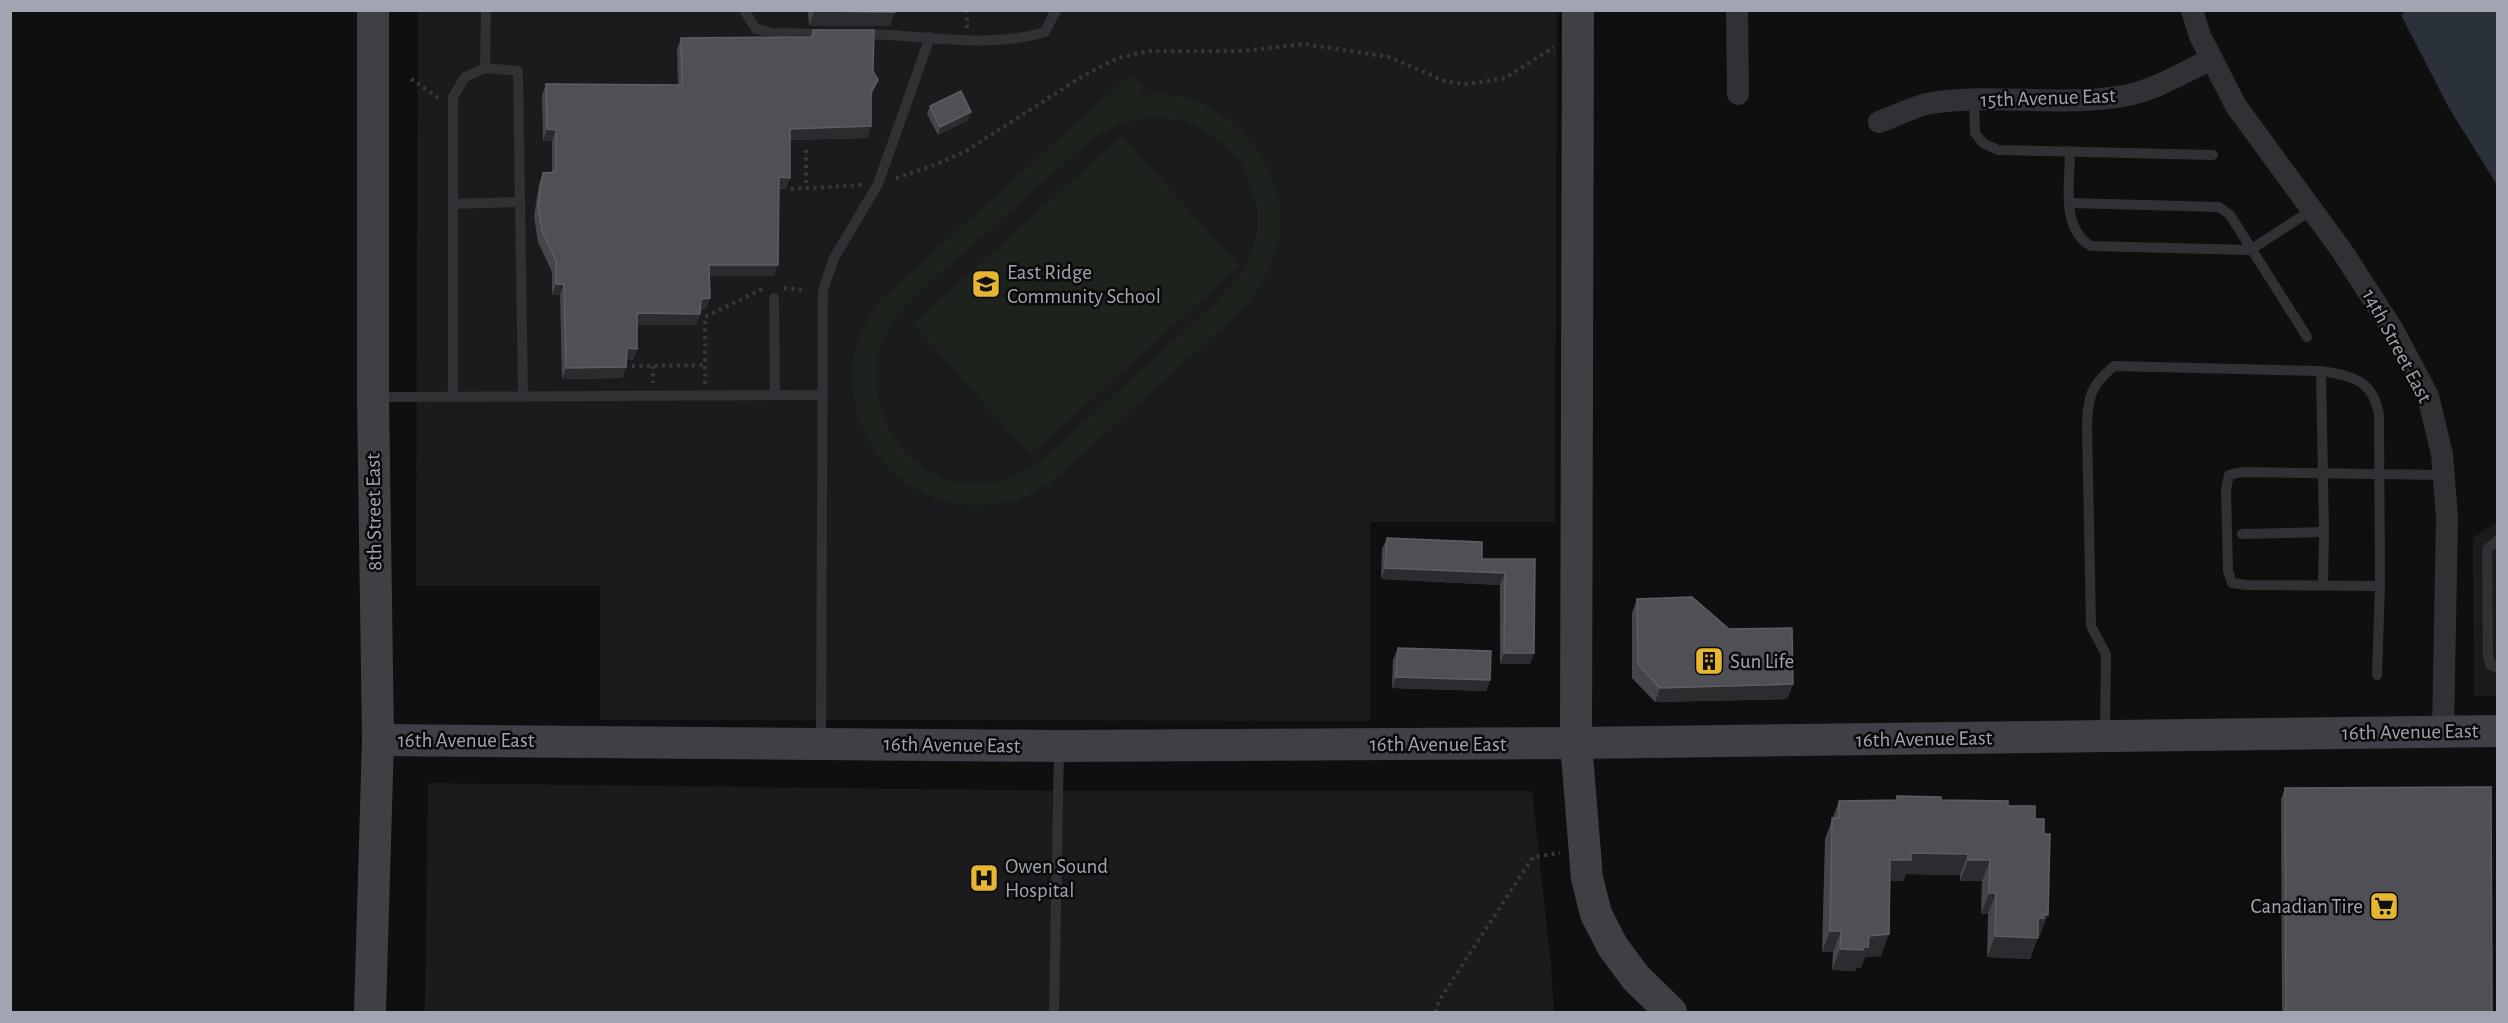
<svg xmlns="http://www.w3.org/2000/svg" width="2508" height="1023" font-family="'Alegreya Sans',sans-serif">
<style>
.built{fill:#1b1b1d}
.green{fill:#1c231d;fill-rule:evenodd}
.water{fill:#2a3138}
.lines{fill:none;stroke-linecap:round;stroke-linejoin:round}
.path{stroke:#37383c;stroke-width:4;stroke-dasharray:3 4.5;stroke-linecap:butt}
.lane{stroke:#303135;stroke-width:10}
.street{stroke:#303135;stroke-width:22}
.secondary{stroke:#3f4045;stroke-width:32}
.wall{fill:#45464b}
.shaded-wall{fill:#2b2c2f}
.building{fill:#4f5056;stroke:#5c5e64;stroke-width:1.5}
.labels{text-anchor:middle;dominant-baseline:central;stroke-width:5;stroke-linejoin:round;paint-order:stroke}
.street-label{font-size:21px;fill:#a1a5b1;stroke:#0a0a0b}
.poi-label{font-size:21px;fill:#a1a5b1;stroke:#0a0a0b;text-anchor:start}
</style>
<rect width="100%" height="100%" fill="#0f0f10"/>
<g class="built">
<path d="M418 11H1557L1555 522H1370V721L600 720V586H416Z"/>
<path d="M2497 522V696H2474L2473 538Z"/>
<path d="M428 783 1069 791H1532L1551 965 1554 1012H425Z"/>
</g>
<g class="green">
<path d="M1131 74 1145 88 1139 95C1149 95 1161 94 1171 95 1232 101 1285 168 1280 228 1277 260 1262 286 1242 310L1058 476C1048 483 1038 492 1027 496 937 530 851 467 852 372 852 348 865 325 876 304ZM1151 117 1186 121 1208 132 1238 158 1247 174 1258 209V230L1251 255 1244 271 1214 304 1050 453C1035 464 1021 475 1003 480 921 503 854 417 883 341 897 303 951 265 982 237 1020 203 1058 167 1098 135 1115 125 1131 120 1151 117Z"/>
<path d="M1122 136 1239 266 1030 455 913 324Z"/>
</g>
<path class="water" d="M2406 11H2497V185L2449 108 2401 15Z"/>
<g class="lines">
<g class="path">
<path d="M967 10V28"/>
<path d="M411 79 440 99"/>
<path d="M806 150V188"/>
<path d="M896 178 932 166 966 151 1081 77 1118 58 1150 51H1243L1304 44 1389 57 1447 82 1468 84 1505 78 1554 47"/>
<path d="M791 189 862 185"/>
<path d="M784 288 805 290"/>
<path d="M632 366 705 365"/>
<path d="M653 366V383"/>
<path d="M705 384V317L762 289"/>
<path d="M1435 1012 1440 999 1533 857 1560 853"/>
</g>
<g class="lane">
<path d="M486 10 485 68 518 71 523 397"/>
<path d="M744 10 756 29 773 33 823 34"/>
<path d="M860 34C921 34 985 50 1045 32L1056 10"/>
<path d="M1974 100 1975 133 1983 143 1998 150 2213 155"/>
<path d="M2070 151C2070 183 2060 228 2091 246L2250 250 2312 210"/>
<path d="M2070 203 2219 207 2230 215 2307 337"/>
<path d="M453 204 519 202"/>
<path d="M774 298 775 395"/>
<path d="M2321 371 2324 532 2323 585"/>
<path d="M453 396V97L465 77 485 68"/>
<path d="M376 397 823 395"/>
<path d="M2242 534 2324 532"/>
<path d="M2498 540 2487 549 2488 655 2490 665 2498 668"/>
<path d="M2377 675 2380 586 2247 585 2232 583 2228 571 2226 489 2229 475 2242 472 2444 475"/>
<path d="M2105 732 2106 654 2091 626 2087 425C2088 396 2091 385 2114 366L2321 371C2353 376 2373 380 2379 415L2380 586"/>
<path d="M821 740 823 290 834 258 878 184 930 37"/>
<path d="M1054 1012 1059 749"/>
</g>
<g class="street">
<path d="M1737 10 1738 94"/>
<path d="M2192 10 2200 36 2236 106 2342 251 2393 330 2428 396 2442 454 2447 517 2443 731"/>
<path d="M1879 122C1896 116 1914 106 1931 103 1995 93 2060 107 2123 96 2154 91 2184 72 2212 59"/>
</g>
<g class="secondary">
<path d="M1578 10 1576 743 1587 878 1596 914 1613 947 1636 978 1671 1012"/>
<path d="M378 740 1059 746 1576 743 2498 731"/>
<path d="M370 1012 378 740 373 397V10"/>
</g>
</g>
<g class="wall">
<path d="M808 10H895L890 26H809Z"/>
<path d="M813 30 873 71 878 80 871 96V126L867 138 790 140 786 189H779L774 276H709L710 298 706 309 701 310 696 325H637V349L633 360 626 359V367L622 378 562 379 560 295H552V272L538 242 534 217 539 184 543 173H552V141H543L542 95 546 84 678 85 677 49 681 38 810 37Z"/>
<path d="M930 106 968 120 938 135 927 114Z"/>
<path d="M1387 538 1482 559H1535L1534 653 1530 664H1500V585L1381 579 1382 549Z"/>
<path d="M1637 599 1793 684 1787 699 1655 702 1632 678V613Z"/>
<path d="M1398 648 1490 680 1486 691 1392 688 1393 660Z"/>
<path d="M2285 788 2492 1012H2282L2281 799Z"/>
<path d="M1897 796 2008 806 2035 819 2040 936H2038L2030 959 1987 957 1988 914H1981L1982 881H1960V875L1906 874 1903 881H1890L1881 956 1865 957 1861 968H1856L1855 971 1832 970 1833 952H1822L1825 839 1839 801 1895 800Z"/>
</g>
<g class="shaded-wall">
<path d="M814 11 895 12 890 26H809Z"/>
<path d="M971 112 968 120 938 135 940 127Z"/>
<path d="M871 126 867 138 786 140 790 129Z"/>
<path d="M547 129 556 130 552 141H543Z"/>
<path d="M779 177 790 178 786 189 774 188Z"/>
<path d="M709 265H778L774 276H705Z"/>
<path d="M556 284H564L560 295H552Z"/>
<path d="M710 298 706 309 697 310 701 299Z"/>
<path d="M637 313 700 314 696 325H633Z"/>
<path d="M627 348 637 349 633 360 623 359Z"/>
<path d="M626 367 622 378 562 379 566 368Z"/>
<path d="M1385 568 1505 573 1500 585 1381 579Z"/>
<path d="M1504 653H1534L1530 664H1500Z"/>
<path d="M1396 677 1490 680 1486 691 1392 688Z"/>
<path d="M1793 684 1787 699 1655 702 1660 688Z"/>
<path d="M1911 853 1968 854 1960 875 1906 874 1903 881H1882L1890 860Z"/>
<path d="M1968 860H1990L1982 881H1960Z"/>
<path d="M1989 893H1996L1988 914H1981Z"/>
<path d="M2044 914 2048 915 2040 936H2038L2030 959 1987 957 1995 936Z"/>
<path d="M1830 931H1841L1833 952H1822Z"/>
<path d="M1889 934 1881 956 1865 957 1861 968H1856L1855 971 1832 970 1840 949 1869 936Z"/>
</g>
<g class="building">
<path d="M814 10H895V12L814 11Z"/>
<path d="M813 30H874L873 71 878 80 871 92V126L790 129V178L779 177 778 265H709L710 298 701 299 700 314 637 313V349L627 348 626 367 566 368 564 284H556V261L542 231 538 205 543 173 556 172V130L547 129 546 84 682 85 681 38 813 37Z"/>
<path d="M961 91 971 112 940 127 930 106Z"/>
<path d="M1387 538 1482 542V559H1535L1534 653H1504L1505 573 1385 568Z"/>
<path d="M1692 597 1729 629 1792 628 1793 684 1660 688 1638 664 1637 599Z"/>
<path d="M1398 648 1491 651 1490 680 1396 677Z"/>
<path d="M2491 787 2492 1012H2286L2285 788Z"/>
<path d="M1897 796 1941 797V800L2008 801V806H2035V819H2044V834H2050L2048 915 2044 914V918H2038V938L1995 936 1996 893H1989L1990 860H1968V854L1911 853V860H1890L1889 934 1869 936 1868 947H1863V950L1840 949 1841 931H1830L1832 818H1839V801L1897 800Z"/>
</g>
<defs>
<g id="school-square" transform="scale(1.5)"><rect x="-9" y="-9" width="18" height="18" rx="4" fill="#e6b631" stroke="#0a0a0b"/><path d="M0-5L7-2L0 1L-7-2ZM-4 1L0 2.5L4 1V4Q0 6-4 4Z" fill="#111"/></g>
<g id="building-square" transform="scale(1.5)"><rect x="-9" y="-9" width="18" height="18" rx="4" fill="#e6b631" stroke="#0a0a0b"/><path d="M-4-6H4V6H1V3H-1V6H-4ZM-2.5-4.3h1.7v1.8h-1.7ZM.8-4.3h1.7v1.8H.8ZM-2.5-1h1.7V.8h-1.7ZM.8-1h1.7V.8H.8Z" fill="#111"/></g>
<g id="hospital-square" transform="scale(1.5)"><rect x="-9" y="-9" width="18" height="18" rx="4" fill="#e6b631" stroke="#0a0a0b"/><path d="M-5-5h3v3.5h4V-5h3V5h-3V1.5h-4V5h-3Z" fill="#111"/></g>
<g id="supermarket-square" transform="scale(1.5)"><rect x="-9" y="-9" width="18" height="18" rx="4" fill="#e6b631" stroke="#0a0a0b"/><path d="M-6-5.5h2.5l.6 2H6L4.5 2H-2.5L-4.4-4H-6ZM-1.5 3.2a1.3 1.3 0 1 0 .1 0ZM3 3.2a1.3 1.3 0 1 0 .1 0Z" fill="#111"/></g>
</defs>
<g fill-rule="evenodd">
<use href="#school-square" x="986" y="284"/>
<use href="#building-square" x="1709" y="661"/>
<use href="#hospital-square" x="984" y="878"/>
<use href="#supermarket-square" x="2384" y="906"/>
</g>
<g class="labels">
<g class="street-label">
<text transform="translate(2048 98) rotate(-2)">15th Avenue East</text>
<text transform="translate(2397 346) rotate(62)">14th Street East</text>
<text transform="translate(374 512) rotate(-91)">8th Street East</text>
<text transform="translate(2410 732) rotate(-1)">16th Avenue East</text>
<text transform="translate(1924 739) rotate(-1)">16th Avenue East</text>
<text x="466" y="740">16th Avenue East</text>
<text x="1438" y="744">16th Avenue East</text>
<text transform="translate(952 745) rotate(1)">16th Avenue East</text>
</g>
<g class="poi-label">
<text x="1007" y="272">East Ridge<tspan x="1007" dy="24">Community School</tspan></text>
<text x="1730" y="661">Sun Life</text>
<text x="1005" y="866">Owen Sound<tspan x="1005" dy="24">Hospital</tspan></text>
<text x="2363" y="906" text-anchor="end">Canadian Tire</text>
</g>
</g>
<rect width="2508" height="1023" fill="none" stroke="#a1a5b1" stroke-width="24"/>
</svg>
